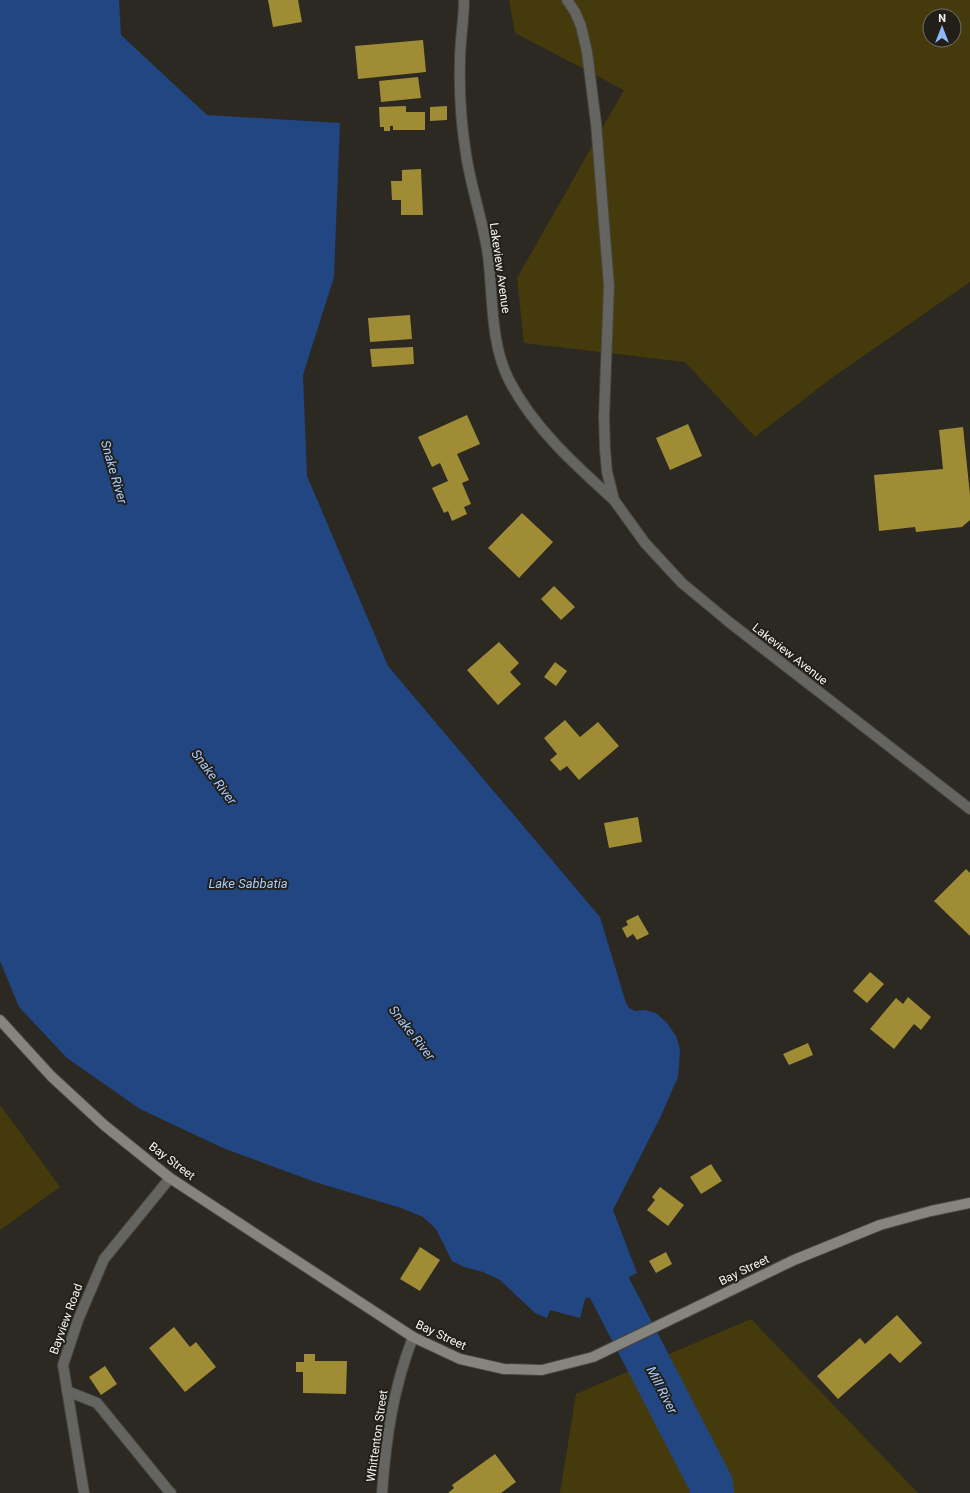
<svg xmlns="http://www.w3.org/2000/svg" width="970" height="1493" font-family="Roboto,sans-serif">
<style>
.green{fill:#453a0c;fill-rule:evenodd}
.water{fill:#214681}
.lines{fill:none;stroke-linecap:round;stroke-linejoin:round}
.river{stroke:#214681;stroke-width:44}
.building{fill:#a18c36}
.service-casing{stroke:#47453e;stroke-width:12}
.minor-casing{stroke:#47453e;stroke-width:12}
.secondary-casing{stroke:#47453e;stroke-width:12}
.service{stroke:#646460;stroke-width:10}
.minor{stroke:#646460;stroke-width:10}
.secondary{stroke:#86847e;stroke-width:10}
.labels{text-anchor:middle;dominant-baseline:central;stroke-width:4;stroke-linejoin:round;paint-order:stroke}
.street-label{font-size:12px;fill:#f4f3ee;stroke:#211f18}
.water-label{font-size:13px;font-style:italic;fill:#a8cafe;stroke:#211f18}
</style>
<rect width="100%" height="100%" fill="#2b2921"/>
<g class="green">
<path d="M509 0H970V282L833 377 755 437 685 362 524 343 517 278 624 90 515 33ZM930 16H954V40H930Z"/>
<path d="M0 1105 60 1187 0 1230Z"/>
<path d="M751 1319 918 1493H560L576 1394Z"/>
</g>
<path class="water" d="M0 0H119L121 35 207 115 340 123 334 277 303 375 307 476 388 666 600 917 626 1003 629 1008 635 1011 645 1010 656 1013 667 1023 676 1036 680 1049 679 1066 678 1077 660 1118 613 1210 637 1273 585 1299 580 1318 550 1310 547 1318 535 1313 500 1280 483 1272 464 1267 452 1261 436 1229 423 1217 401 1208 315 1182 223 1148 140 1109 67 1058 19 1007 0 961Z"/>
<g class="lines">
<path class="river" d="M572 1240 609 1287 711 1484 712 1493"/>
</g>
<g class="building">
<path d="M268 0H298L302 22 273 27Z"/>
<path d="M423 40 426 72 358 79 355 46Z"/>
<path d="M418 77 421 98 381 102 379 81Z"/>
<path d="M406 106V112H425V130H393V126H390V131H384V127H380L379 107Z"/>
<path d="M447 106V120L430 121V107Z"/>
<path d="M421 169 423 215H401V200H392L391 181H402V170Z"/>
<path d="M410 315 412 339 370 342 368 318Z"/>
<path d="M413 347 414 364 372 367 370 349Z"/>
<path d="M467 415 480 444 457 454 469 480 462 483 471 504 464 507 467 514 452 521 448 511 444 513 432 488 448 481 440 463 432 467 418 437Z"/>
<path d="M688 424 702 456 670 470 656 438Z"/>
<path d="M963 427 970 495V520L962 527 916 532 915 527 879 531 874 475 943 469 939 430Z"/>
<path d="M522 513 553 542 519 578 488 548Z"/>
<path d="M554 586 575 607 561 620 541 599Z"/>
<path d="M499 642 519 663 510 672 521 684 498 705 467 670Z"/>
<path d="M555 662 567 671 556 686 544 677Z"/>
<path d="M565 720 580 737 598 722 619 746 579 780 567 766 560 771 550 760 557 754 544 738Z"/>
<path d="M638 817 642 842 609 848 604 823Z"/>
<path d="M966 869 970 873V936L934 901Z"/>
<path d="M638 915 649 934 637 940 633 934 627 938 622 928 628 925 626 921Z"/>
<path d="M870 972 884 984 867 1003 853 991Z"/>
<path d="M908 997 931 1017 921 1030 914 1024 894 1049 870 1029 896 998 903 1004Z"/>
<path d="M808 1043 813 1055 789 1065 783 1054Z"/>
<path d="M711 1164 722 1181 701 1194 690 1177Z"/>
<path d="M660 1187 684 1205 668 1226 647 1210 655 1200 652 1197Z"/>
<path d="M420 1247 440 1260 420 1291 400 1279Z"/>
<path d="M666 1252 672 1264 656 1273 649 1261Z"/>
<path d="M897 1315 922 1343 900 1363 890 1353 838 1399 817 1376 860 1338 865 1344Z"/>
<path d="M174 1327 190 1347 196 1342 216 1367 185 1392 149 1348Z"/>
<path d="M304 1354H315V1361H347L346 1394 303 1393V1372H296V1362H304Z"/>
<path d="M105 1366 117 1384 101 1395 89 1377Z"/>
<path d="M495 1454 516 1482 501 1493H448L454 1488 452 1485Z"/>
</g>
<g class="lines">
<g class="service-casing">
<path id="service" d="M67 1391 97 1403 168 1490 171 1493"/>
</g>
<g class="minor-casing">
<g id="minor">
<path d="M464 0C464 20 460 40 460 60 459 92 461 123 466 154 471 188 483 221 488 255 493 294 490 343 509 380 533 427 574 464 614 500"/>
<path d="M567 0 575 12 581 26 587 52 596 123 609 286 604 417 605 449 607 472 614 500 645 543 682 583 729 622 970 809"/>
<path d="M84 1493 63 1365 78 1320 104 1259 170 1178"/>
<path d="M382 1493C386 1438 393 1389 413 1337"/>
</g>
</g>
<g class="secondary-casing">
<path id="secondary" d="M0 1020 51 1076 104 1125 170 1178 413 1337 460 1359 504 1369 542 1370 593 1357 794 1260 880 1225 931 1211 970 1203"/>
</g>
<use href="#service" class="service"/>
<use href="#minor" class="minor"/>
<use href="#secondary" class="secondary"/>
</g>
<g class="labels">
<g class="street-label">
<text transform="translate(500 268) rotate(82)">Lakeview Avenue</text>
<text transform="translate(790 654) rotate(38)">Lakeview Avenue</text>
<text transform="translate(172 1161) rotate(37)">Bay Street</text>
<text transform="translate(744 1270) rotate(-26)">Bay Street</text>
<text transform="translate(66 1319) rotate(-70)">Bayview Road</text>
<text transform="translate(441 1335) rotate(25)">Bay Street</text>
<text transform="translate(377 1436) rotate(-82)">Whittenton Street</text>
</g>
<g class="water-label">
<text transform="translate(114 472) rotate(74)">Snake River</text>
<text transform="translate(214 777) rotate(53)">Snake River</text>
<text x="248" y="883">Lake Sabbatia</text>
<text transform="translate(412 1033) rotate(52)">Snake River</text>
<text transform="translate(662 1390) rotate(63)">Mill River</text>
</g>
</g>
<g transform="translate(942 28)"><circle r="19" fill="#211f18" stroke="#75746e"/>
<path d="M0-3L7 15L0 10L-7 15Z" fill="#8db9fc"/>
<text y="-6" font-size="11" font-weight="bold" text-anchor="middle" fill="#f4f3ee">N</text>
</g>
</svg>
